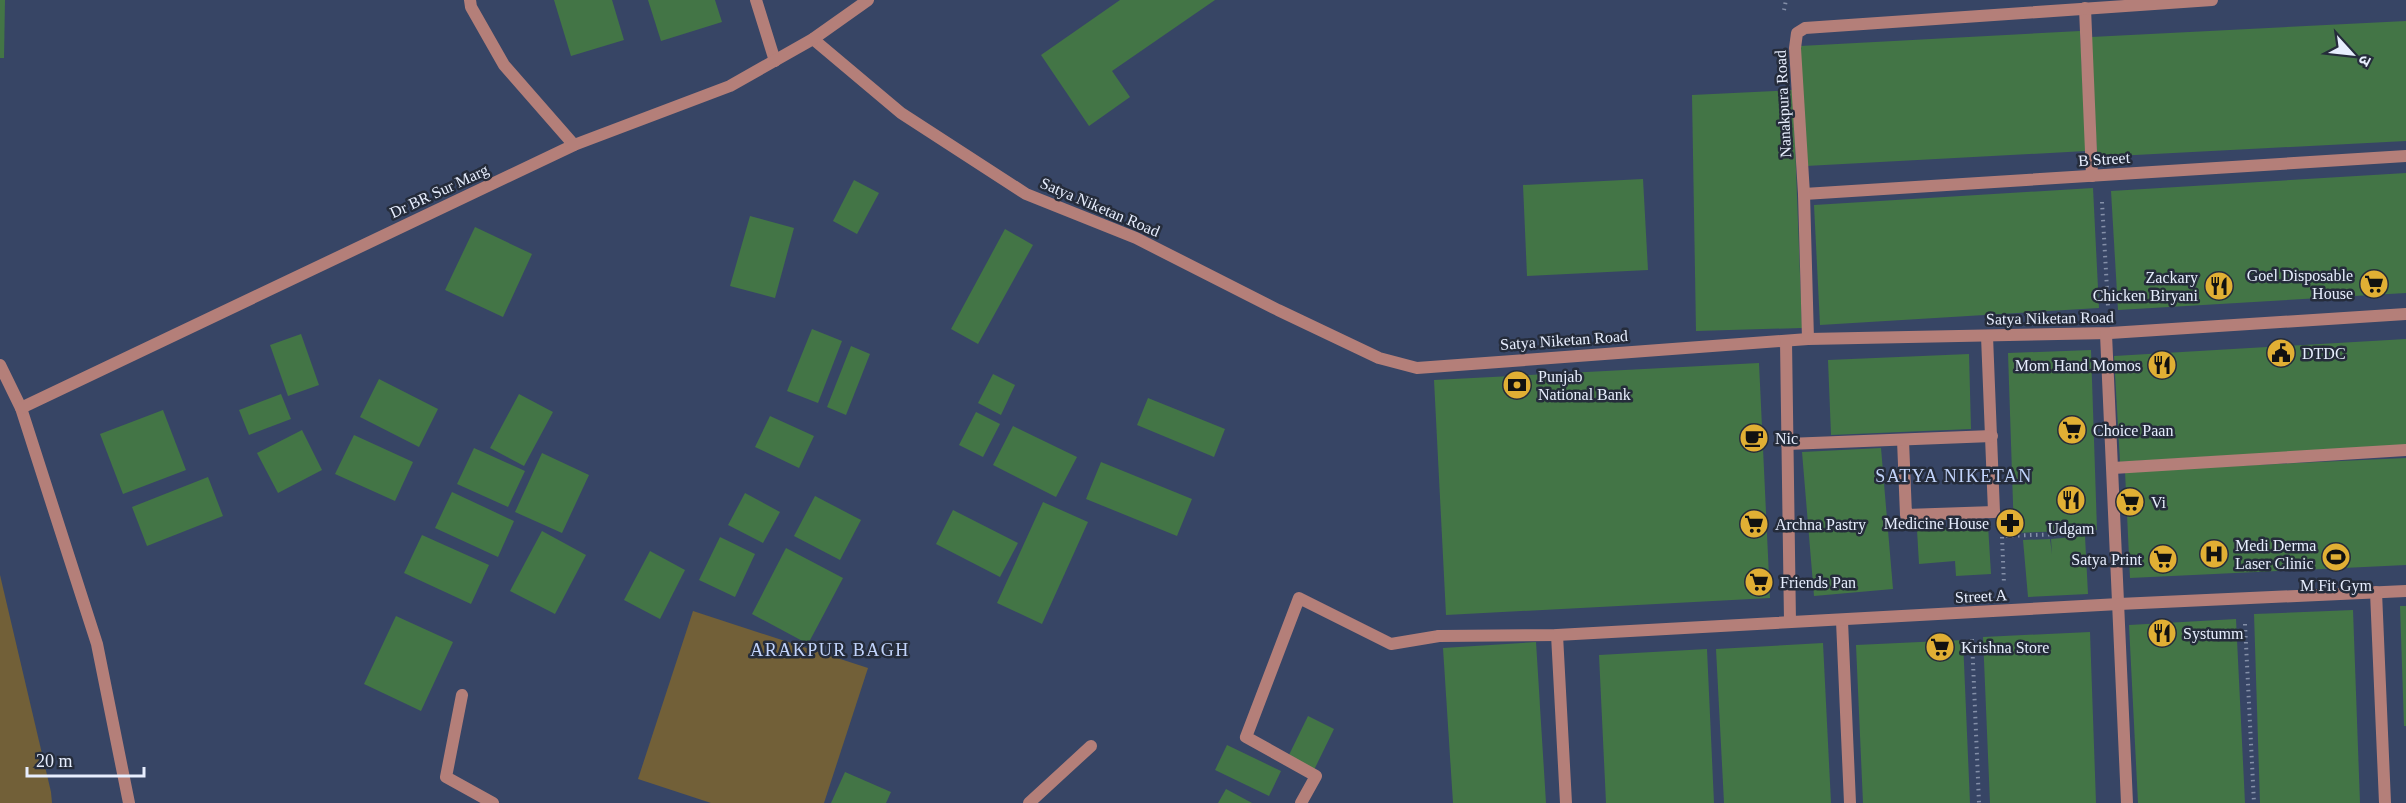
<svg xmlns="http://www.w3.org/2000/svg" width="2406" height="803" font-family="'Times New Roman','Noto Sans Devanagari',serif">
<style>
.green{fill:#726038}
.building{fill:#437546}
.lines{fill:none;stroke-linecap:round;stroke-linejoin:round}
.path{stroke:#848fa8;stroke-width:4;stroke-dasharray:1.5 4.5;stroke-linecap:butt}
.service{stroke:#b47f79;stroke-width:12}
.minor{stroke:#b47f79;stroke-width:12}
.labels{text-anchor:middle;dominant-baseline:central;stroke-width:5;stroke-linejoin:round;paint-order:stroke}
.street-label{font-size:16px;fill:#e7eefe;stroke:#252c3b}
.poi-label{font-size:16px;fill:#e7eefe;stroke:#252c3b;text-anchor:start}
.neighbourhood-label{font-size:18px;letter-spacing:1.5px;fill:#c2d4fc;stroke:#252c3b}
</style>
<rect width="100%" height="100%" fill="#374565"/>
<g class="green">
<path d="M0 575 51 792 52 803H0Z"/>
<path d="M693 611 868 668 824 803H711L638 779Z"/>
</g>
<g class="building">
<path d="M0 0H5L4 58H0Z"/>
<path d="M554 0H612L624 40 571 56Z"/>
<path d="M648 0H715L722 22 661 41Z"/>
<path d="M1120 0H1215L1112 71 1130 97 1089 126 1041 55Z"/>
<path d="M2406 21V141L2097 157 2091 37Z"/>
<path d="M2080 31 2086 151 1806 166 1800 46Z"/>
<path d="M1793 90 1802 328 1696 331 1692 95Z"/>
<path d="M2406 173V293L2118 310 2111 191Z"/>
<path d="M1643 179 1648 270 1527 276 1523 185Z"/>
<path d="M854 180 879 193 857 234 833 221Z"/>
<path d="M2093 188 2099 308 1820 325 1814 205Z"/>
<path d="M750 216 794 228 775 298 730 286Z"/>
<path d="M475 227 532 254 503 317 445 290Z"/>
<path d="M1005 229 1033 245 978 344 951 329Z"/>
<path d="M812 329 842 341 818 403 787 391Z"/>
<path d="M301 334 319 385 288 396 270 345Z"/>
<path d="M2406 339V445L2120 462 2114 356Z"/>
<path d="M851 346 870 354 846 415 827 407Z"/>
<path d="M2091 350 2097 530 2014 533 2008 353Z"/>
<path d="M1969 354 1971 429 1831 435 1828 360Z"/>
<path d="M1759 363 1770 598 1446 615 1434 380Z"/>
<path d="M993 374 1015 385 1001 415 978 403Z"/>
<path d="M379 379 438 409 419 447 360 417Z"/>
<path d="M281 394 291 419 249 435 239 410Z"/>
<path d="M519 394 553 412 524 466 490 448Z"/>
<path d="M1148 398 1225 429 1214 457 1137 425Z"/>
<path d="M163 410 186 470 123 494 100 434Z"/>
<path d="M976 412 1000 424 983 457 959 445Z"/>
<path d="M770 416 814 436 799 468 755 447Z"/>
<path d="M1013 426 1077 457 1056 497 993 465Z"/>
<path d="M302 430 322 470 278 493 257 453Z"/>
<path d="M354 435 413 462 395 501 335 474Z"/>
<path d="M474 448 525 471 508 507 457 484Z"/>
<path d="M1881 448 1893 589 1814 596 1802 452Z"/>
<path d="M542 453 589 475 562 533 515 512Z"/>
<path d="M2406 458V565L2130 578 2125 471Z"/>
<path d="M1101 462 1192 499 1177 536 1086 499Z"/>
<path d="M208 477 223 516 147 546 132 507Z"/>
<path d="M452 492 514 521 498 557 435 528Z"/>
<path d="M745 493 780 512 763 543 728 525Z"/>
<path d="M815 496 861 520 840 560 794 536Z"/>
<path d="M1043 502 1088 522 1042 624 997 603Z"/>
<path d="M953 510 1018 543 1000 577 936 544Z"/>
<path d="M1988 525 1991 574 1956 576 1955 561 1919 564 1917 530Z"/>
<path d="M542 531 586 555 555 614 510 591Z"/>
<path d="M422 535 489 565 471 604 404 573Z"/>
<path d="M2085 536 2088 594 2028 597 2023 540 2050 539 2052 554 2051 539Z"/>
<path d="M720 537 755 554 735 597 699 580Z"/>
<path d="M786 548 843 578 808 644 752 614Z"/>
<path d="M650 551 685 570 660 619 624 600Z"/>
<path d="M2400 606H2406V726H2404Z"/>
<path d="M2353 610 2360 803H2260L2254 614Z"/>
<path d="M396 616 453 642 421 711 364 684Z"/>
<path d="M2236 619 2245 803H2138L2129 625Z"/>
<path d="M2090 632 2096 803H1990L1983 637Z"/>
<path d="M1963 640 1970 803H1863L1856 645Z"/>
<path d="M1536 642 1546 803H1453L1443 648Z"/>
<path d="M1823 643 1831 803H1724L1716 649Z"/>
<path d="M1707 649 1714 803H1606L1599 655Z"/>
<path d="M1308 716 1334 729 1314 770 1288 757Z"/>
<path d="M1227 745 1281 771 1269 796 1215 770Z"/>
<path d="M845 772 891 792 886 803H831Z"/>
<path d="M1226 789 1252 803H1218Z"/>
</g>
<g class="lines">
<g class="path">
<path d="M1784 10 1786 0"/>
<path d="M2102 202 2108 306"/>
<path d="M2006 536 2088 533"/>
<path d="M2002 537 2004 584"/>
<path d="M2245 624 2254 803"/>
<path d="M1972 639 1979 803"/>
</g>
<g class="service">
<path d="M470 0 471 7 504 65 574 145"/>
<path d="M756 0 775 61"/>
<path d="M1903 440 1906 515 1994 512 1987 336"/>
<path d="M1787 444 1992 436"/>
<path d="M2113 468 2406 450"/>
<path d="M1301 803 1316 776 1246 737 1299 598 1391 644 1439 636"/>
</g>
<g class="minor">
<path d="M2085 8 2092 176"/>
<path d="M813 39 901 113 1026 194 1136 238 1278 310 1379 358 1417 368 1808 339 2110 333 2406 314"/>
<path d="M1804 194 2406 156"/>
<path d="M2106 334 2127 803"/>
<path d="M1808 339 1804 194 1795 48 1797 33 1805 28 2212 0"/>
<path d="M1786 341 1790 622"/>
<path d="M0 365 21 408 97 644 129 803"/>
<path d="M21 408 574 145 730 86 813 39 868 0"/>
<path d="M2376 592 2385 803"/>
<path d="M1842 621 1850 803"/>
<path d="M1557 635 1566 803"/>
<path d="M1439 636 1557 635 2119 604 2406 591"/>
<path d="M462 695 446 777 493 803"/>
<path d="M1029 803 1091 746"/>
</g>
</g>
<defs>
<g id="supermarket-disc" transform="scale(1.5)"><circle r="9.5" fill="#e1af34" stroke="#252c3b"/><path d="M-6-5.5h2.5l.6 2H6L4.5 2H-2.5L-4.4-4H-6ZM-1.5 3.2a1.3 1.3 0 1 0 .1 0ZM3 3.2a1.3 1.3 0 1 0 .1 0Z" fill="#111"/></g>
<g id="restaurant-disc" transform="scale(1.5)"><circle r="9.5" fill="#e1af34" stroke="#252c3b"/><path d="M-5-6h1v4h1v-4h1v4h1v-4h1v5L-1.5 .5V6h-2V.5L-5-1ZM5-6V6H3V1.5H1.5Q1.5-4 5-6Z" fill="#111"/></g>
<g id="civic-disc" transform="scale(1.5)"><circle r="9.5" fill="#e1af34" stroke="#252c3b"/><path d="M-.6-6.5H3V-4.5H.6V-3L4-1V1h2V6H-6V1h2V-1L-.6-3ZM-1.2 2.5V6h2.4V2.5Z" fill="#111"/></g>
<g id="bank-disc" transform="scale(1.5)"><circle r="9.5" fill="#e1af34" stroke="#252c3b"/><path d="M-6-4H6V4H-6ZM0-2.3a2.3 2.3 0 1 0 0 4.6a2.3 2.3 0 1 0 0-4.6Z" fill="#111"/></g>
<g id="cafe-disc" transform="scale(1.5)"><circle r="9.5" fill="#e1af34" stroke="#252c3b"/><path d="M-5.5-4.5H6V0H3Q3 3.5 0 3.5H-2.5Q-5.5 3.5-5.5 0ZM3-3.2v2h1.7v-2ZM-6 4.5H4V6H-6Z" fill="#111"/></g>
<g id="pharmacy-disc" transform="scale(1.5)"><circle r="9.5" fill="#e1af34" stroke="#252c3b"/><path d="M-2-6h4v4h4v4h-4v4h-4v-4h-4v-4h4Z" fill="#111"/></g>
<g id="hospital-disc" transform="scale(1.5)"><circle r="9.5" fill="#e1af34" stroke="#252c3b"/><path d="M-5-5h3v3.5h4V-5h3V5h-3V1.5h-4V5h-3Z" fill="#111"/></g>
<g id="stadium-disc" transform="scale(1.5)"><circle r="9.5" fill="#e1af34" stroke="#252c3b"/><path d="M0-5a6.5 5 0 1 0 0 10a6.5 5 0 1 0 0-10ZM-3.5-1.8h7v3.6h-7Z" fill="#111"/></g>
</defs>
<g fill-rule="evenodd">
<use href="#supermarket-disc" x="2374" y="284"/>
<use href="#restaurant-disc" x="2219" y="286"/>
<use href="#civic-disc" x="2281" y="353"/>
<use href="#restaurant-disc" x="2162" y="365"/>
<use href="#bank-disc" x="1517" y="385"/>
<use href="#supermarket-disc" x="2072" y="430"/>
<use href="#cafe-disc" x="1754" y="438"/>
<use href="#restaurant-disc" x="2071" y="500"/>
<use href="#supermarket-disc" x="2130" y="502"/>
<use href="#pharmacy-disc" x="2010" y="523"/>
<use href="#supermarket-disc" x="1754" y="524"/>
<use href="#hospital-disc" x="2214" y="554"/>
<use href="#stadium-disc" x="2336" y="557"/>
<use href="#supermarket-disc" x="2163" y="559"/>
<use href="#supermarket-disc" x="1759" y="582"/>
<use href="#restaurant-disc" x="2162" y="633"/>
<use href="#supermarket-disc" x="1940" y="647"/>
</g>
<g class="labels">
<g class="street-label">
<text transform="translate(1783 104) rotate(-93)">Nanakpura Road</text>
<text transform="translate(2104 159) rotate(-4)">B Street</text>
<text transform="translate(439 191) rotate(-25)">Dr BR Sur Marg</text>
<text transform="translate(1100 207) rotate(23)">Satya Niketan Road</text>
<text transform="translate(2050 318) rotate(-1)">Satya Niketan Road</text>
<text transform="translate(1564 340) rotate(-4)">Satya Niketan Road</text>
<text transform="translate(1981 596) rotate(-3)">Street A</text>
</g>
<g class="poi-label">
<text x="2353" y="275" text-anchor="end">Goel Disposable<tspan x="2353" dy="18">House</tspan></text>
<text x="2198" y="277" text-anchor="end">Zackary<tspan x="2198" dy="18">Chicken Biryani</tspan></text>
<text x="2302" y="353">DTDC</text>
<text x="2141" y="365" text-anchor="end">Mom Hand Momos</text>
<text x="1538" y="376">Punjab<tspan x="1538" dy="18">National Bank</tspan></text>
<text x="2093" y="430">Choice Paan</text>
<text x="1775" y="438">Nic</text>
<text x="2151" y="502">Vi</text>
<text x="1989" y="523" text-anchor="end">Medicine House</text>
<text x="1775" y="524">Archna Pastry</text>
<text x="2071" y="528" text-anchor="middle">Udgam</text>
<text x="2235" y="545">Medi Derma<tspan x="2235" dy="18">Laser Clinic</tspan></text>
<text x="2142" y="559" text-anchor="end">Satya Print</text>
<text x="1780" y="582">Friends Pan</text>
<text x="2336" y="585" text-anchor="middle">M Fit Gym</text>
<text x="2183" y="633">Systumm</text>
<text x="1961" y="647">Krishna Store</text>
</g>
<g class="neighbourhood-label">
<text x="1954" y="476">SATYA NIKETAN</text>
<text x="830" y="650">ARAKPUR BAGH</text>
</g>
</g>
<g transform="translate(2352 54) rotate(117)" stroke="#252c3b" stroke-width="4.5" paint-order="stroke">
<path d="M0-4.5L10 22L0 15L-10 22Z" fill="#e7eefe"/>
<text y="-9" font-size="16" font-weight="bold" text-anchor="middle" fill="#e7eefe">उ</text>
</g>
<path d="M27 767v9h117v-9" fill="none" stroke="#e7eefe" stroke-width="3"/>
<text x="36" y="767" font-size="18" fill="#e7eefe" stroke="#252c3b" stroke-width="4.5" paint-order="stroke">20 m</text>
</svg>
